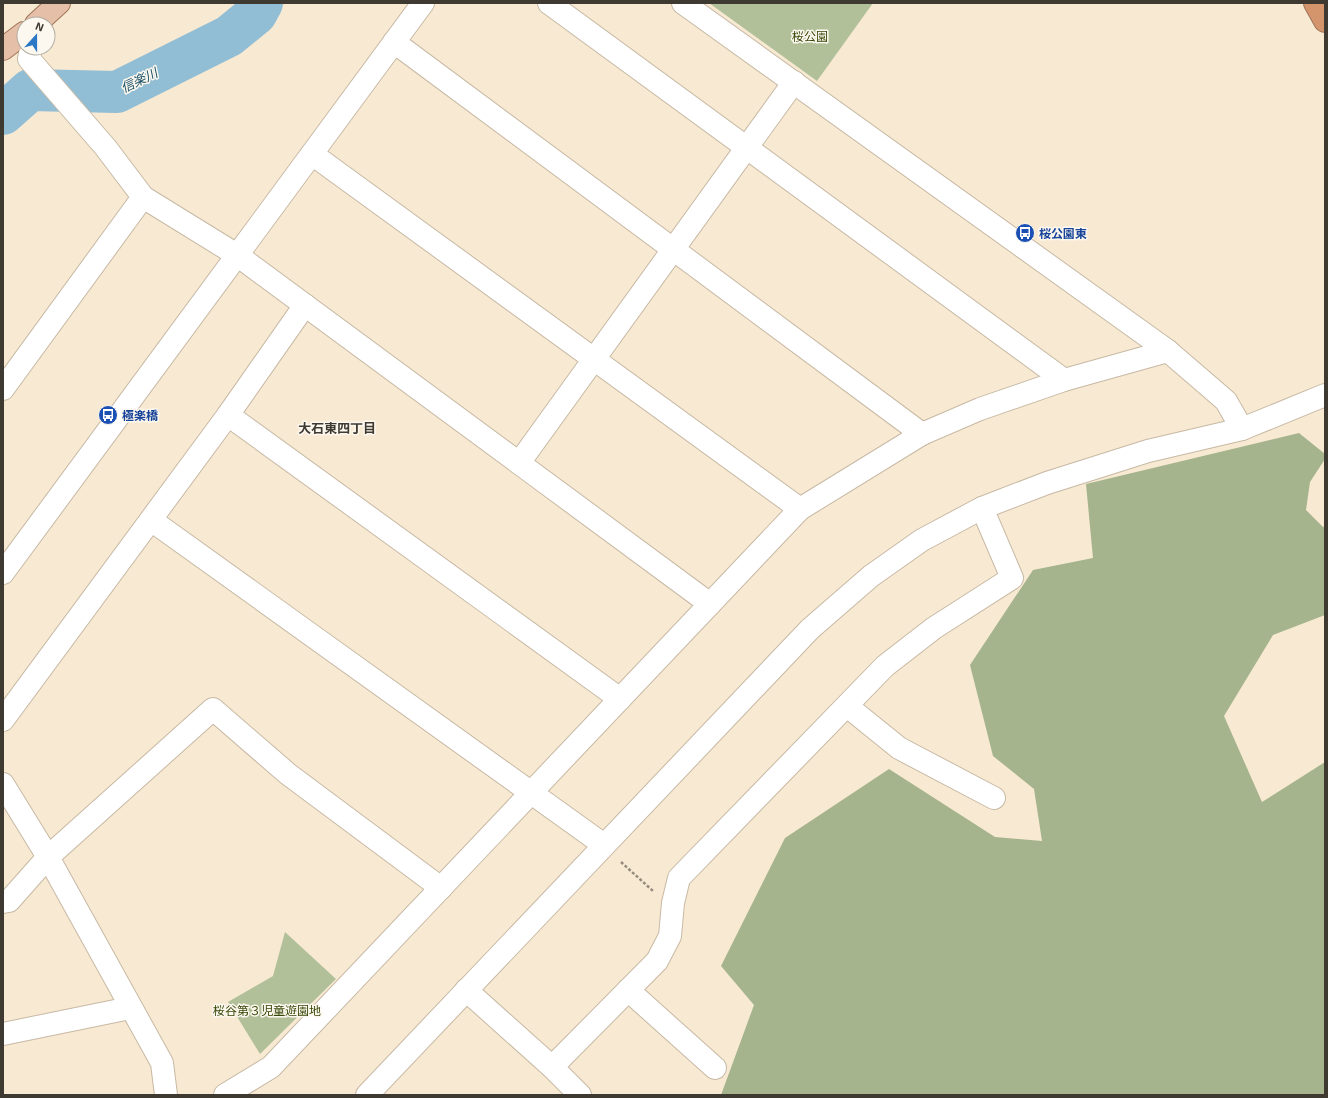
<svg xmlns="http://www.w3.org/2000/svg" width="1328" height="1098" font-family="'Exo 2','Noto Sans JP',sans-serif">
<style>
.green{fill:#b1c099}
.forest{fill:#a5b48c}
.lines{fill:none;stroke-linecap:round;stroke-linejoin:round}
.river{stroke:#92bed5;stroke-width:42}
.minor-casing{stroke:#c7b9a4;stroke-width:24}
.major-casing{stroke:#a07558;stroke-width:24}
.highway-casing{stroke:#a07558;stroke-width:24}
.path{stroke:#978d7e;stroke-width:2.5;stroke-dasharray:3 2;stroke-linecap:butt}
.minor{stroke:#fff;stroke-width:22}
.major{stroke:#e5bfa7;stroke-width:22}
.highway{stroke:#d4956d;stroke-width:22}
.labels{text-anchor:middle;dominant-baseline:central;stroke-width:3;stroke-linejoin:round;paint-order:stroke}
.park-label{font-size:12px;fill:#364707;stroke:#fdf8ef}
.transit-label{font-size:12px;font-weight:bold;fill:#164399;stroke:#fdf8ef;text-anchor:start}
.water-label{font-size:13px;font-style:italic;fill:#184f68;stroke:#fdf8ef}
.neighbourhood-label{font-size:13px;font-weight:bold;fill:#3f3a31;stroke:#fdf8ef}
</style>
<rect width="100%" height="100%" fill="#f8e9d3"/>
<g class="green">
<path d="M709 3H873L817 81Z"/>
<path d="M285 932 336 979 260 1054 228 1002 273 976Z"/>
</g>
<path class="forest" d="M1299 433 1325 454V459L1310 482 1306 510 1323 527 1325 526V615L1273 635 1224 716 1262 802 1325 762V1095H721L754 1005 721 966 785 838 889 769 995 837 1042 841 1034 789 993 756 970 665 1033 570 1093 558 1086 484Z"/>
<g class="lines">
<path class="river" d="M3 114 30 90 117 92 229 36 256 14 262 3"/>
<g class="minor-casing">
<g id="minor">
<path d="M549 3 1064 380"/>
<path d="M683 3 1168 351 1226 401 1242 429"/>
<path d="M394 42 922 434"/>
<path d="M31 48 29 59 106 148 143 197 237 255 710 604"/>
<path d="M312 154 800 509"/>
<path d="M3 389 143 197"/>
<path d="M228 415 620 699"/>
<path d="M519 463 794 82"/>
<path d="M151 520 604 845"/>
<path d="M3 573 423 3"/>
<path d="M847 706 899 748 994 798"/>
<path d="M3 720 228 415 305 305"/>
<path d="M3 784 48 857 162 1063 166 1095"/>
<path d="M3 902 9 901 48 857 213 709 288 774 441 888"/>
<path d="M466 990 552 1067 580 1095"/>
<path d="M628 990 715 1068"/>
<path d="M3 1034 130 1008"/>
<path d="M552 1067 657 961 670 936 673 903 679 878 885 666 934 628 1012 578 982 508"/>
<path d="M225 1095 271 1067 800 509 922 434 980 409 1064 380 1168 351"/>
<path d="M367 1095 810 629 871 576 922 540 982 508 1047 483 1148 451 1242 429 1325 395"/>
</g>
</g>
<g class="major-casing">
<g id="major">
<path d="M36 24 59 3"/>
<path d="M3 49 24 33"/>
</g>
</g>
<g class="highway-casing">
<path id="highway" d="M1315 3 1325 21"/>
</g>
<path class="path" d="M621 862 653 891"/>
<use href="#minor" class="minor"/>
<use href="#major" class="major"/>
<use href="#highway" class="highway"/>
</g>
<defs>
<g id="bus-disc" transform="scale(1)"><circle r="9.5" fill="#1a4fb4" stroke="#fdf8ef"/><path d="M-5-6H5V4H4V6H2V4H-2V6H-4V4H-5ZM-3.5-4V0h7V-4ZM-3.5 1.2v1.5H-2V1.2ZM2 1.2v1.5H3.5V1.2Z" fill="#fff"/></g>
</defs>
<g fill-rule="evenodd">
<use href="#bus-disc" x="1025" y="233"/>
<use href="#bus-disc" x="108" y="415"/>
</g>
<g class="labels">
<g class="park-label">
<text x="810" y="36">桜公園</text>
<text x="267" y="1010">桜谷第３児童遊園地</text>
</g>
<g class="transit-label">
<text x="1039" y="233">桜公園東</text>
<text x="122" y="415">極楽橋</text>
</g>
<g class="water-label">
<text transform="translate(139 80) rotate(-26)">信楽川</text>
</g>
<g class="neighbourhood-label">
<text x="337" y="428">大石東四丁目</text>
</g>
</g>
<rect width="1328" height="1098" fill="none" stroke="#3f3a31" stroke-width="8"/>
<g transform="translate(36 36) rotate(21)"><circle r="19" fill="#fdf8ef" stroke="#b1aca3"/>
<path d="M0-3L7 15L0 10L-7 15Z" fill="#2c76c6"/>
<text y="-6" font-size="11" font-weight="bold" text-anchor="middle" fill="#3f3a31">N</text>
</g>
</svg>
